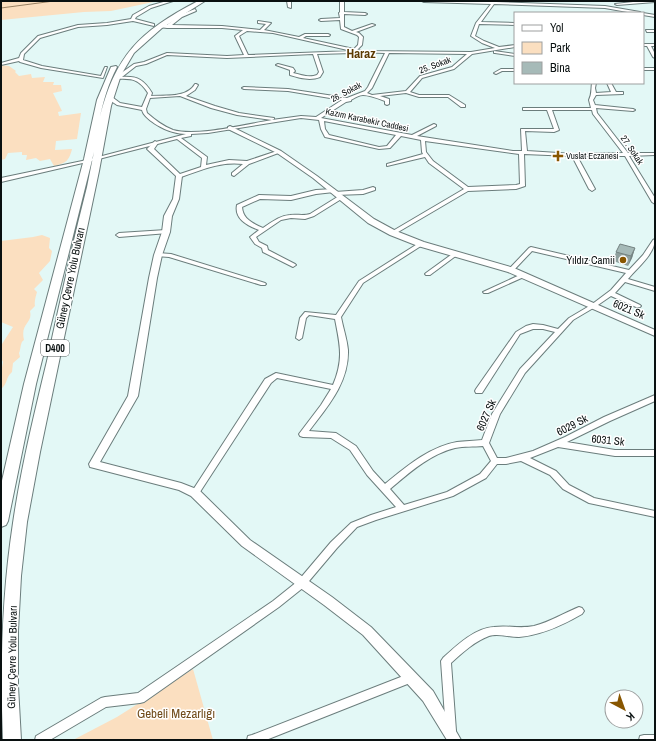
<svg xmlns="http://www.w3.org/2000/svg" width="656" height="741" font-family="'Archivo Narrow',sans-serif">
<style>
.green{fill:#fbdfc0}
.lines{fill:none;stroke-linecap:round;stroke-linejoin:round}
.stream{stroke:#988163;stroke-width:1}
.minor-casing{stroke:#6b7d7c;stroke-width:2}
.tertiary-casing{stroke:#6b7d7c;stroke-width:2}
.trunk-casing{stroke:#6b7d7c;stroke-width:2}
.minor{fill:#fff;fill-rule:evenodd}
.tertiary{fill:#fff;fill-rule:evenodd}
.trunk{fill:#fff;fill-rule:evenodd}
.wall{fill:#8fa09e}
.shaded-wall{fill:#748281}
.building{fill:#a6bab8;stroke:#748281}
.poi-dot{fill:#885600;stroke:#fff;stroke-width:1.5}
.labels{text-anchor:middle;dominant-baseline:central;stroke-width:3;stroke-linejoin:round;paint-order:stroke}
.far-street-label{font-size:9px;fill:#091010;stroke:#fff}
.far-poi-label{font-size:9px;fill:#091010;stroke:#fff;text-anchor:start}
.shield{fill:#fff;stroke:#535858;stroke-width:1}
.shield-label{font-size:10px;font-weight:bold;fill:#091010}
.poi-label{font-size:11px;fill:#091010;stroke:#fff;text-anchor:end}
.street-label{font-size:11px;fill:#091010;stroke:#fff}
.far-district-label{font-size:13px;font-weight:bold;fill:#5c3902;stroke:#fff}
.near-park-label{font-size:13px;fill:#714c1b;stroke:#fff}
</style>
<rect width="100%" height="100%" fill="#e3f8f6"/>
<g class="green">
<path d="M1 1H158L111 11 84 12 1 20Z"/>
<path d="M1 65 9 66 16 71 15 72 19 76 31 74 32 78 45 77 43 82H54L53 85H61L62 91 53 93 62 111 58 112 59 116 81 113 77 139 56 141 55 150 72 149C69 161 66 163 54 166L50 159 40 161 36 158 26 160 27 155H22V152L8 153 5 159 1 160Z"/>
<path d="M42 235 50 238 49 248 52 251 50 261 39 273 43 280 34 289 37 292C36 296 34 301 35 306L30 311C33 324 20 322 24 340 20 342 21 349 19 353L20 357 13 363 12 372C5 378 8 384 1 389 1 379 1 372 3 362L2 360V344L13 327 1 322V241L33 237Z"/>
<path d="M193 669 213 740H73L117 717Z"/>
</g>
<g class="lines">
<path class="stream" d="M1 8 54 1"/>
<g class="minor-casing">
<g id="minor">
<path d="M167 1H173L151 8 136 17 135 19 154 24V26L133 21 107 25 78 27 40 38 24 54 23 60 42 66 101 76 105 67H107L103 78 41 68 20 62 19 61 1 65V63L19 58 21 53 38 36 78 25 107 23 131 19 133 15 149 6Z"/>
<path d="M287 1H291V8L288 7Z"/>
<path d="M340 1H344V12L365 13 367 14 365 15 344 14V27L352 31 372 24 375 25 356 32 359 33 363 37 362 45 357 50 362 51 471 52 495 48 482 43 471 36 476 23 491 4 424 2 422 1 492 2 493 1H497L496 2 605 6 640 12 641 13H633L605 8 494 4 481 22 515 23V25L479 24 475 36 484 41 499 47 515 45V47L472 54 454 69 422 78 410 92 419 95H449L465 105V107H461L448 97H419L406 93 380 96 389 99V104L387 105 385 104V101C380 99 368 95 363 95 360 95 354 98 351 100V101L346 102 321 118 412 135 434 124 436 125V126L417 136 513 151H522L521 129H554L547 110H523V108H591L589 100C592 94 591 90 592 83H596L595 88 596 93 611 92 607 83H611L616 92H623V94L596 95 593 100 595 105 633 109 635 110 633 111 596 108 597 113 628 153H655V155L629 156 655 198V204L652 202 625 156H577L595 189 592 191 589 189 572 156 524 154 525 186 516 189 468 191 393 235 390 233 391 232 464 189 429 163 425 157 387 166V164L423 154 422 152 421 140 401 136 390 148 379 149 325 137 321 129 319 120 301 118 208 133 191 134V136L181 138 207 157 206 165 229 160 247 161 277 151 281 152 249 164 234 176 232 175V173L243 164C221 161 201 170 181 177H177V175L201 167 202 158 177 139 87 162 1 182V178L87 160 186 134C182 134 177 133 173 132 164 130 144 119 142 110L117 105 108 99V97H112L120 103 142 107 148 93C139 79 132 78 116 79L114 78 134 64 144 62 167 53 227 56 244 55 235 36 243 30 222 28H167L159 27V25H167L180 15 195 9 196 11 182 17 172 25 222 26 260 30 266 24 258 23V21L271 23 264 30 299 37 305 34H328L330 35 329 36H306L303 38 354 49 358 45 359 37 357 35 341 29 340 20 321 21 319 20 321 19 340 18 339 13 340 12ZM247 31 273 33 352 51 248 55 239 36ZM356 52 385 53 368 87 365 91 347 98 288 89 244 87 242 88 244 89 288 91 342 100 316 117 301 116 272 120 274 119V118L239 113 215 106 186 96 195 90 198 85 196 84H195C187 98 166 95 151 96L152 93C144 80 138 76 122 77L136 66 146 64 167 55 227 58 313 54 319 72 317 75C309 78 302 75 293 73L295 71 293 68 278 64 276 65 290 70V75C300 78 310 81 320 77L323 72 317 54 354 53ZM389 53 467 54 452 67 420 76 406 91 372 95 367 93 372 88ZM180 96 211 108 237 115 272 120C247 124 197 137 173 130 163 126 155 120 147 113L146 109 150 98ZM552 110H592L593 114 623 153 574 154 527 151 525 131 554 132 559 130ZM324 121 396 135 387 146 379 147 329 135 325 129ZM425 141 519 154 520 184 516 185 468 187 433 161 426 152Z"/>
<path d="M642 1 655 2 617 5 615 4Z"/>
<path d="M643 13 655 15V17L643 15Z"/>
<path d="M646 30H655V32H647Z"/>
<path d="M643 44H655V46H651L655 54V58L653 57 647 46H643Z"/>
<path d="M494 51 515 54V56L495 53H494Z"/>
<rect x="643" y="68" width="12" height="2"/>
<path d="M501 69H515V71H502L496 74 494 73Z"/>
<path d="M373 187 375 188V190L363 194 336 195 334 194V192L316 194 291 200 260 199 242 207C243 219 252 223 263 228 272 222 279 216 290 215 297 214 303 216 310 214L339 196H343V198L314 216 305 219 291 218 281 220 256 237 259 242 267 246 268 250 295 264 296 265 293 267 263 252 262 248 255 244 250 237 259 230C248 226 234 219 237 205L259 195 291 196 316 190 333 189 335 190V192L363 190Z"/>
<path d="M166 230 169 232 168 233 119 237 116 235 119 233Z"/>
<path d="M655 239C655 254 637 268 628 279L655 287V291L625 282 615 293 640 305 641 306 640 307H636L611 296 595 307 573 320 525 373 500 414 489 443 497 458H506L533 451 565 437 604 417 655 395V401L610 421 567 442 615 450H655V456H615L558 447 530 458 556 471 569 485 594 498 655 511V517L589 503 563 489 550 475 521 461 506 464H497L486 478 453 496 376 520 357 527 337 548 304 587 279 607 144 702 140 703 106 707 50 740H35L36 736 101 698 105 697 138 693 273 601 298 581 331 542 351 523 371 515 396 507 367 475 350 450 331 438 303 437 300 436 299 434 321 405 331 389 277 378 271 383 198 495 195 496 192 495 191 493 265 379 276 373 333 385C344 359 340 345 335 319L309 315 306 318 302 338 299 340 296 338 300 318 305 312 336 315 359 281 419 243 421 242 424 244 363 283 341 317C343 328 347 339 348 350 349 383 327 407 309 431L336 433 356 446 373 471 385 484C406 467 429 447 457 442 465 441 474 441 482 440L492 414 520 369 555 332 543 329H533L520 334 482 393H476L475 391 476 389 516 332 526 326 533 324 543 325 558 329 569 318 591 305 611 290 626 273 532 251 513 271H509L508 270 509 269 529 248 531 247 629 270 643 255 653 240ZM483 446 491 461 480 474 447 492 404 505 390 489C409 473 430 454 455 448 464 446 474 447 483 446Z"/>
<path d="M455 252 457 253V255L430 275H426L425 274 426 273Z"/>
<path d="M158 253 171 254 265 283 266 284 265 285H261L169 257 156 256 155 255Z"/>
<path d="M524 273 526 274 527 275 526 276 488 293H484L483 292Z"/>
<path d="M579 607 582 608 584 611 582 614C563 625 542 635 519 637 509 637 498 633 489 636 475 641 462 653 451 663L456 731 455 735 451 736 447 735 446 731 441 661 443 658C457 645 475 628 494 627 508 625 519 629 534 626 550 622 564 613 579 607Z"/>
<path d="M411 673 415 675 416 678 415 681 266 740H247L248 736 252 735Z"/>
<path d="M644 735H655V740H639L640 736Z"/>
</g>
</g>
<g class="tertiary-casing">
<g id="tertiary">
<path d="M230 126 281 151 317 176 374 219 396 231 424 242 514 268 655 330V336L508 272 418 246 390 235 368 223 313 178 277 153 228 129V127Z"/>
<path d="M155 141 158 143 154 149 182 176 179 199 172 216 170 232 162 255 157 278 138 396 100 462 181 483 199 490 250 540 332 597 371 627 433 691 461 740H447L423 701 363 635 324 605 242 546 191 496 179 490 94 468 90 467 89 464 128 396 149 278 154 255 162 232 164 216 173 199 176 176 147 149Z"/>
</g>
</g>
<g class="trunk-casing">
<path id="trunk" d="M198 1H205L162 28 134 53 121 75 111 106 99 171 40 452 27 522 21 576 18 631V686L21 740H3C0 667 2 595 13 523 21 468 34 415 47 361 60 303 72 245 87 187L94 152 36 384 8 521 6 525 1 527V485L24 384 84 159 97 100 111 67 116 66 117 67C108 84 103 102 99 121 115 55 139 32 198 1Z"/>
</g>
<use href="#minor" class="minor"/>
<use href="#tertiary" class="tertiary"/>
<use href="#trunk" class="trunk"/>
</g>
<path class="wall" d="M635 248 632 258 628 266 613 261 616 252Z"/>
<path class="shaded-wall" d="M635 248 632 258 628 266 631 256Z"/>
<path class="building" d="M620 244 635 248 631 256 616 252Z"/>
<g class="poi-dot">
<path d="M556 150h4v4h4v4h-4v4h-4v-4h-4v-4h4z"/>
<circle cx="623" cy="260" r="4"/>
</g>
<g class="labels">
<g class="far-street-label">
<text transform="translate(435 65) rotate(-20)">25. Sokak</text>
<text transform="translate(346 92) rotate(-28)">26. Sokak</text>
<text transform="translate(367 120) rotate(12)">Kazım Karabekir Caddesi</text>
<text transform="translate(632 150) rotate(56)">27. Sokak</text>
</g>
<g class="far-poi-label">
<text x="566" y="156">Vuslat Eczanesi</text>
</g>
<rect class="shield" x="41" y="340" width="28" height="16" rx="3"/>
<g class="shield-label">
<text x="55" y="348">D400</text>
</g>
<g class="poi-label">
<text x="615" y="260">Yıldız Camii</text>
</g>
<g class="street-label">
<text transform="translate(70 278) rotate(-78)">Güney Çevre Yolu Bulvarı</text>
<text transform="translate(629 309) rotate(23)">6021 Sk</text>
<text transform="translate(486 415) rotate(-66)">6027 Sk</text>
<text transform="translate(572 425) rotate(-27)">6029 Sk</text>
<text transform="translate(608 440) rotate(6)">6031 Sk</text>
<text transform="translate(12 657) rotate(-89)">Güney Çevre Yolu Bulvarı</text>
</g>
<g class="far-district-label">
<text x="361" y="53">Haraz</text>
</g>
<g class="near-park-label">
<text x="176" y="713">Gebeli Mezarlığı</text>
</g>
</g>
<rect width="656" height="741" fill="none" stroke="#091010" stroke-width="4"/>
<rect x="514" y="12" width="130" height="72" fill="#ffffff" stroke="#9d9f9f"/>
<rect x="522" y="25" width="20" height="6" fill="#ffffff" stroke="#9d9f9f"/>
<text x="550" y="32" font-size="12" fill="#091010">Yol</text>
<rect x="522" y="42" width="20" height="12" fill="#fbdfc0" stroke="#9d9f9f"/>
<text x="550" y="52" font-size="12" fill="#091010">Park</text>
<rect x="522" y="62" width="20" height="12" fill="#a6bab8" stroke="#9d9f9f"/>
<text x="550" y="72" font-size="12" fill="#091010">Bina</text>
<g transform="translate(624 709) rotate(139)"><circle r="19" fill="#ffffff" stroke="#9d9f9f"/>
<path d="M0-3L7 15L0 10L-7 15Z" fill="#885600"/>
<text y="-6" font-size="11" font-weight="bold" text-anchor="middle" fill="#091010">K</text>
</g>
</svg>
